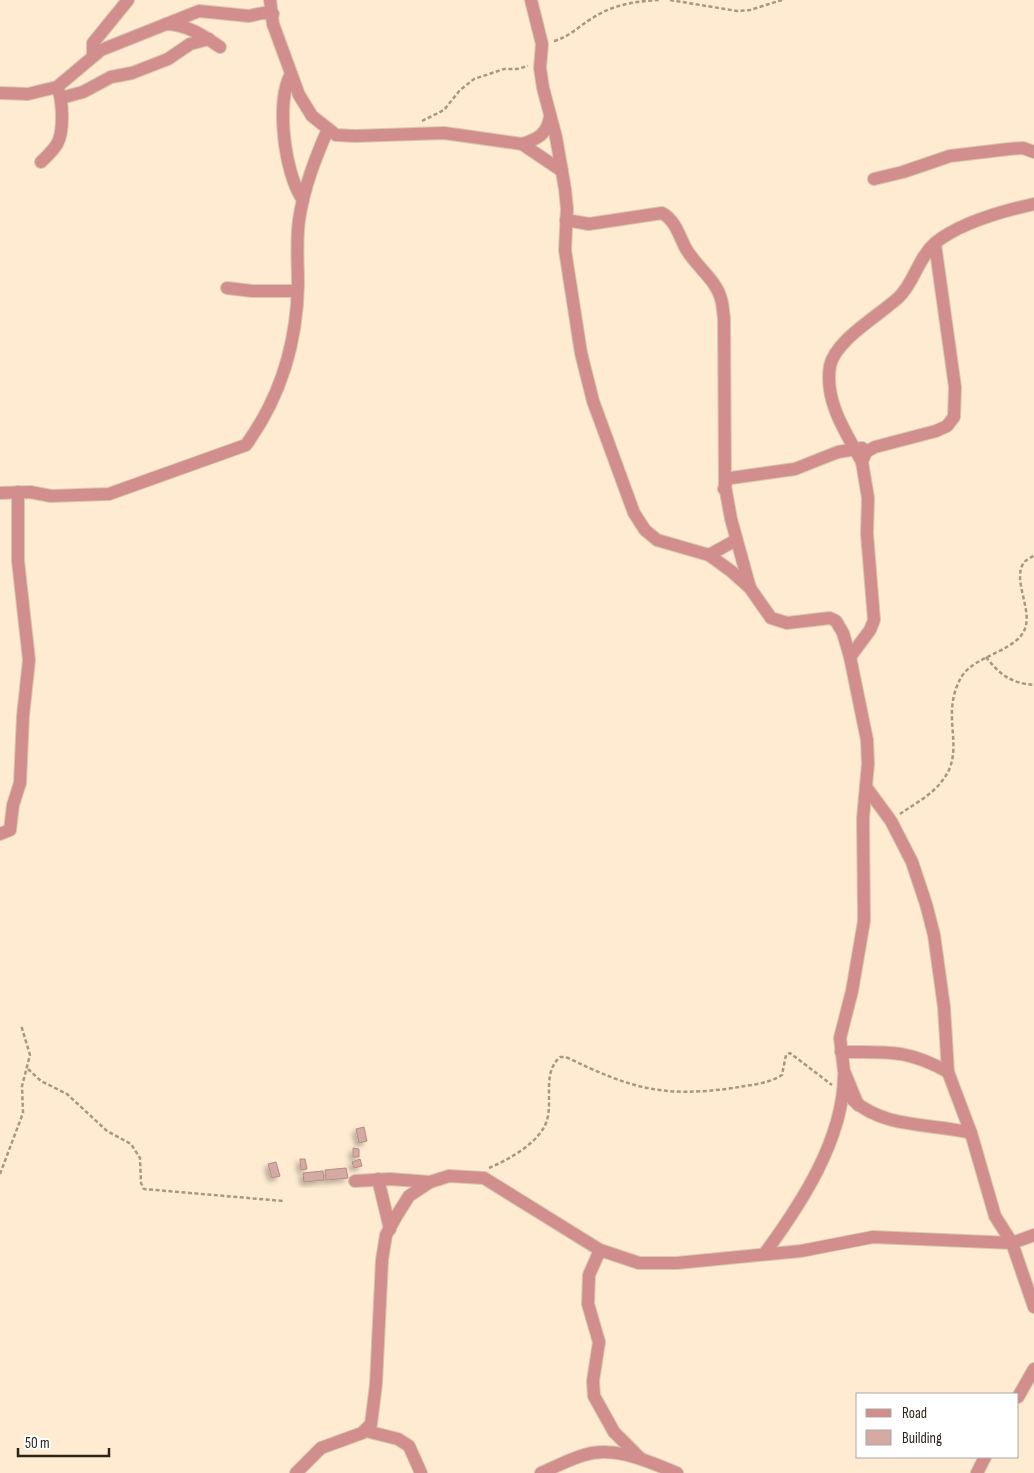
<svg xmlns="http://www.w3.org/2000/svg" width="1034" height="1473" font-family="'Sofia Sans Condensed',sans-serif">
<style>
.building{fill:#d4aaa3;stroke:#b48c86;filter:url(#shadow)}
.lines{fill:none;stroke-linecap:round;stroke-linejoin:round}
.minor-casing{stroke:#d8c7b0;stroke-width:14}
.path{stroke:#a69884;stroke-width:2.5;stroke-dasharray:4 2.5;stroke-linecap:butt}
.minor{stroke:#d28e8c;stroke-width:12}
</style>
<defs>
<filter id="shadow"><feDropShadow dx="-3.5" dy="3.5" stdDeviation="2.5" flood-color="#0004"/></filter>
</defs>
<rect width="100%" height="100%" fill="#feebd1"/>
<g class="building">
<path d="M364 1127 367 1141 359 1143 356 1129Z"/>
<path d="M353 1148 359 1149V1157H353Z"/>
<path d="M300 1159H305L307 1169 301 1170Z"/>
<path d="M360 1159 362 1166 354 1168 352 1162Z"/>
<path d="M276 1162 280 1176 272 1178 268 1164Z"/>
<path d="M346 1168 348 1178 326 1180 325 1170Z"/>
<path d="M323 1171 324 1180 304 1182 303 1173Z"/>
</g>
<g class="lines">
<g class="minor-casing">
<g id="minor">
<path d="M270 0 273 24 299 95 312 116 336 135 355 136 444 133 522 144 562 171"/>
<path d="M531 0 542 44 540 68 543 88 556 137 565 189 567 209 565 250 581 353 593 401 634 513 645 530 657 540 709 555 731 571 750 588 771 618 787 623 830 618 836 621 843 633 850 657 867 740 868 764 863 818 864 921 852 991 840 1038 844 1071 858 1105"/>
<path d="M166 24C186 24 204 36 220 47"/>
<path d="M93 56V43L128 0"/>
<path d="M291 74C275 102 285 175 303 200"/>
<path d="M0 93 28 94 57 87 101 50 199 11 249 16 263 13 273 14"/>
<path d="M61 98 83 92 111 77 132 73 168 59 190 44 209 39"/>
<path d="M522 144C538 139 547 134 550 117"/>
<path d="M41 162C46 157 53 151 57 144 64 132 63 102 58 89"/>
<path d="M874 179 903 172 950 156 1009 149 1023 148 1034 152"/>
<path d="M566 220 589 224 662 213C675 220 679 235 685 247 695 266 716 279 721 299 723 305 723 312 724 318L725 486 731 519 750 588"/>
<path d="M227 288 252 291H297"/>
<path d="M862 462C846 433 824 401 830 366 835 340 880 315 899 297 914 283 918 258 935 243 961 222 1002 211 1034 204"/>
<path d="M724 489 727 480 731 478 795 469 838 452 862 448"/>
<path d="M0 493 30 492 51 496 109 494 246 445C280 398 297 342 298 284 298 263 296 241 299 220 304 187 315 159 328 129"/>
<path d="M709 555 736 540"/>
<path d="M850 657 870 630 874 620 867 534 868 498 862 462 866 452 875 447 936 431 947 426 954 417 955 387 935 244"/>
<path d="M866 787 891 821 912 862 926 904 934 935 944 1007 948 1072 971 1133 995 1216 1012 1243 1034 1307"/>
<path d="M0 834 10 830 13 805 20 783 23 716 29 660 18 561V492"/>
<path d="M841 1052C887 1052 907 1049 948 1072"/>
<path d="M853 1100C885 1129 932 1123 971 1133"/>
<path d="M378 1179 390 1229"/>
<path d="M355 1181 390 1179 430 1182"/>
<path d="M600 1250 589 1275 588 1304 599 1342 593 1381 594 1396 614 1432 640 1458"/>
<path d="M765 1253C801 1204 843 1140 844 1076"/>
<path d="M1018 1397 1034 1369"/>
<path d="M366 1431 398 1439 409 1446 421 1473"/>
<path d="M296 1473 321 1448 362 1433 371 1424 376 1384 382 1260 386 1235 397 1215 409 1196 430 1182 449 1176 484 1178 600 1250 639 1263H677L801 1251 873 1237 1012 1243 1034 1235"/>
<path d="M541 1473C555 1467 570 1459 584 1455 615 1445 649 1462 677 1473"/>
<path d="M977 1473 985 1457"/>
</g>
</g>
<g class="path">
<path d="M670 0 737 11 750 10 782 0"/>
<path d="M554 41C569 37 578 27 591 19 611 5 636 1 659 0"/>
<path d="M422 121 444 110 460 90 474 79 504 69H517L528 66"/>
<path d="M986 657C1000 675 1011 683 1034 685"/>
<path d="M900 814C914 804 932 795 942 781 968 749 938 716 962 676 976 654 1021 651 1026 625 1031 603 1005 566 1034 556"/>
<path d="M28 1069 41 1081 67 1094 107 1131 131 1144 140 1158 141 1183 144 1189 283 1201"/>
<path d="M489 1168C508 1160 541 1142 547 1120 553 1100 542 1073 560 1057H566C630 1088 662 1098 733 1088 749 1085 768 1084 782 1075L786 1055 790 1053 832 1085"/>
<path d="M0 1174 23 1113 22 1086 30 1055 21 1025"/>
</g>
<use href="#minor" class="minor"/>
</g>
<rect x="856" y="1393" width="162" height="65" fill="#ffffff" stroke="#aba7a3"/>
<rect x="866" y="1409" width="25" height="8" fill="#d28e8c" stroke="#aba7a3"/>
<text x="902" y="1418" font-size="15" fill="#2c2418">Road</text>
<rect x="866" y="1430" width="25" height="15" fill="#d4aaa3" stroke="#aba7a3"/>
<text x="902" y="1443" font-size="15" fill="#2c2418">Building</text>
<path d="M18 1448v8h91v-8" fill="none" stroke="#2c2418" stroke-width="2.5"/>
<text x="25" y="1448" font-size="15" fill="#2c2418" stroke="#ffffff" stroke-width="4" paint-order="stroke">50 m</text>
</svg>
